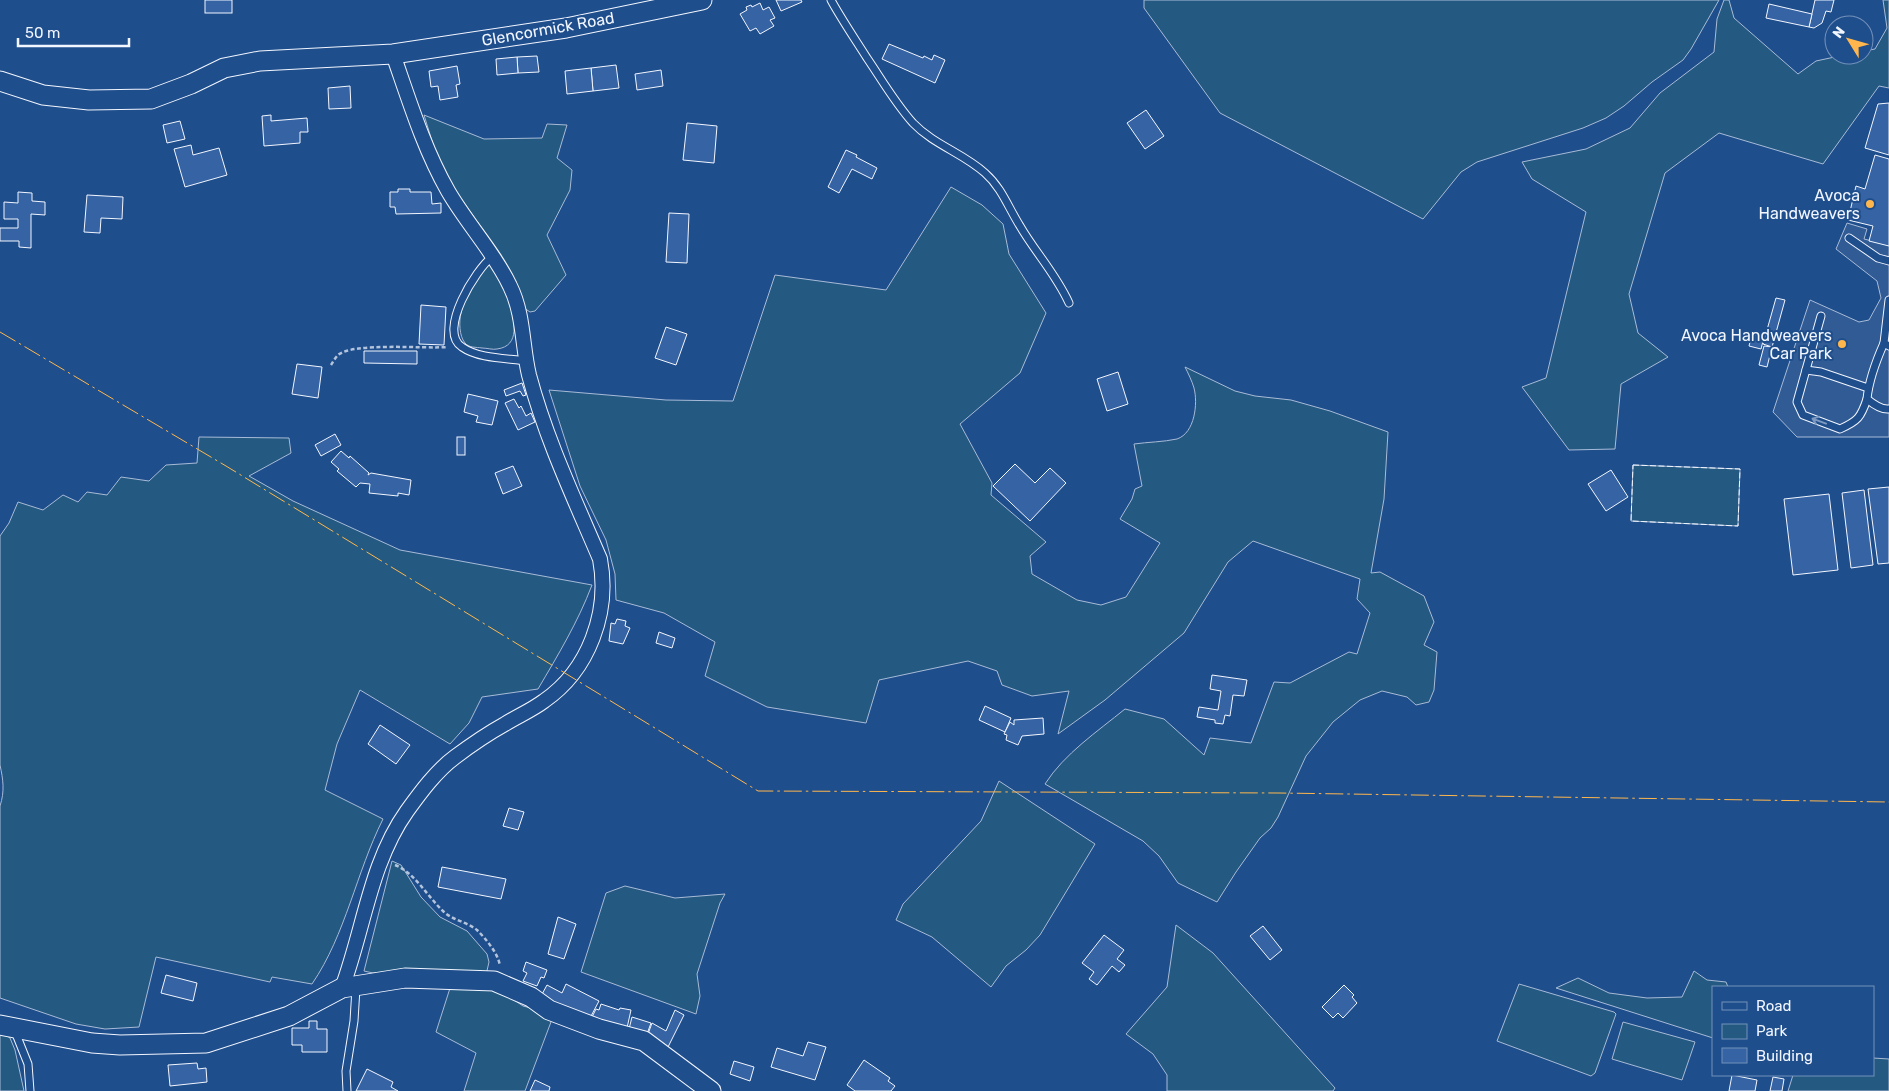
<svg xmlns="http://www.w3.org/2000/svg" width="1889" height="1091" font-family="Rubik,sans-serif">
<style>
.green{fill:#245a82;stroke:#a8bbd7}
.parking{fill:#305b95;stroke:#a8bbd7}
.building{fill:#3563a3;stroke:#f2f6ff}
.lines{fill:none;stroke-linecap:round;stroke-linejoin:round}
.lane-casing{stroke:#f2f6ff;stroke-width:9}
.street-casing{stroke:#f2f6ff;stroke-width:16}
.secondary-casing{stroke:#f2f6ff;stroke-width:21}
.path{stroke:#b3c4dc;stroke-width:2.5;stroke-dasharray:4 2.5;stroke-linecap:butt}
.lane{stroke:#1f4e8c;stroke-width:7}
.street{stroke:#1f4e8c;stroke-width:14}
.secondary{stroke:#1f4e8c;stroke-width:19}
.fence{stroke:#f2f6ff;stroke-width:1;stroke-dasharray:6 2.5;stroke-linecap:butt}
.power{stroke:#ffb74d;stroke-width:1;stroke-dasharray:18 4 2.5 4;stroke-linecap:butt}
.oneway{stroke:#7e9ac0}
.poi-dot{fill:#ffb74d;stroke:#1f4e8c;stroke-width:2}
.labels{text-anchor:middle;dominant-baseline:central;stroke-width:4;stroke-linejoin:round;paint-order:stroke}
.street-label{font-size:16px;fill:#f2f6ff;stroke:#1f4e8c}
.poi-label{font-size:16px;fill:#f2f6ff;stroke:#1f4e8c;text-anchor:end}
</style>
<rect width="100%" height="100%" fill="#1f4e8c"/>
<g class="green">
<path d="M1144 0H1719L1691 49 1683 60 1652 82 1624 106 1606 118 1583 128 1477 162 1461 172 1423 219 1220 113 1144 8Z"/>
<path d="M1724 0H1729L1734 18 1798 74 1816 61 1844 55H1864V51L1875 49 1887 28 1883 0H1889V88L1879 86 1823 164 1719 133 1665 173 1629 294 1638 333 1668 357 1621 384 1615 449 1569 450 1522 387 1546 378 1586 212 1532 179 1522 162 1586 149 1630 128 1660 93 1714 52 1717 19Z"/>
<path d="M424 115 484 139 542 138 547 124 567 125 557 158 572 170 570 190 547 235 566 275 535 311 530 312 524 308 500 254 453 187 436 154Z"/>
<path d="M951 187 982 205 1003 224 1009 254 1046 313 1020 373 960 424 992 483 991 495 1046 542 1030 556 1032 574 1077 600 1101 605 1126 597 1160 543 1120 519 1132 499 1135 489 1142 486 1134 444C1148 442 1163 442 1177 439 1195 433 1198 403 1194 388 1192 381 1188 373 1185 367L1235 391 1255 396 1291 400 1330 411 1388 432 1384 499 1371 573 1380 572 1424 596 1434 622 1424 645 1437 652 1434 690 1429 702 1416 705 1407 697 1382 691 1360 700 1333 722 1306 756 1278 817 1271 828 1260 838 1236 872 1217 902 1178 883 1159 856 1143 841 1045 784C1064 754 1098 731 1125 709L1164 719 1204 755 1210 738 1251 743 1274 682 1290 683 1349 652 1357 654 1370 613 1357 599 1360 579 1253 541 1228 562 1184 633 1105 700 1058 734 1069 691 1032 696 1002 685 997 671 968 661 879 680 866 723 767 707 705 676 715 642 664 613 616 600 615 574 606 540 580 486 549 390 666 400 733 401 775 275 886 290Z"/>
<path d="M487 262C499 274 506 289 510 305 514 320 521 346 497 349 493 350 487 348 482 348 476 347 469 348 465 343 459 336 459 321 461 313 465 294 479 280 487 262Z"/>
<path d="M199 437 289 438 291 453 249 476 293 501 400 550 592 585C578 622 558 655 538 689L482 697 469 723 450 744 360 690 337 744 325 790 383 819C356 873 346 934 312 984L272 977 270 982 156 957 139 1027 105 1029 76 1024 0 998V806C5 791 3 779 0 765V536L9 523 18 502 43 510 63 495 78 502 87 492 107 495 121 477 149 481 166 465 197 463Z"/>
<path d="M1633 465 1740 469 1738 526 1631 521Z"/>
<path d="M999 781 1095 844 1040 935 1026 950 1006 966 991 987 932 937 896 920 903 904 981 821Z"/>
<path d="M392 861 401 865 421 897 440 917 467 931 487 954 489 962 486 975 413 970 373 973 364 971Z"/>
<path d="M625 886 675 898 725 894 720 903 697 974 700 996 696 1014 581 972 606 893Z"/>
<path d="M1176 925 1213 953 1335 1088 1333 1091H1167V1075L1153 1054 1126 1034 1167 987Z"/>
<path d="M1694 971 1707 980 1726 982 1728 987H1713V1038L1556 988 1578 978 1609 993 1647 998 1682 997Z"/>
<path d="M1519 984 1614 1012 1616 1014 1595 1073 1591 1076 1497 1041Z"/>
<path d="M451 985 494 987 509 994 514 1000 523 1006 554 1014 525 1091H464L476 1053 436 1032Z"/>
<path d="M1623 1022 1695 1042 1682 1080 1612 1059Z"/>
<path d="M0 1031 10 1038 15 1050 24 1091H0Z"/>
<path d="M1873 1058 1889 1059V1091H1788L1793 1075H1873Z"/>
</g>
<path class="parking" d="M1847 223 1867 229 1864 239 1889 245V437H1797L1773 412 1810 300 1859 322 1869 320 1881 298 1877 281 1836 249Z"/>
<g class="building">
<rect x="205" y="0" width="27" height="13"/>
<path d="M776 0H801L802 2 781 11Z"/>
<path d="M1815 0H1834L1831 12 1826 11 1822 23 1814 28 1809 27Z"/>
<path d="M760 3 763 10 769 7 775 18 770 20 774 26 760 34 756 28 750 31 740 14 747 10 746 7 751 5 752 7Z"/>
<path d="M1769 4 1812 14 1809 27 1766 18Z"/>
<path d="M889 44 923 58 924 56 932 60 934 55 945 60 935 83 882 59Z"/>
<path d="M537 56 539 72 518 73 517 57Z"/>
<path d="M517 57 518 73 497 75 496 59Z"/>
<path d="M616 65 619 88 593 91 591 68Z"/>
<path d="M457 66 460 84 456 85 458 97 440 100 438 86 431 87 429 71Z"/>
<path d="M591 68 593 91 567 94 565 71Z"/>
<path d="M661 70 663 86 637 90 635 74Z"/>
<path d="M350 86 351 108 329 109 328 88Z"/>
<path d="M1889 103V155L1865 148 1878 104Z"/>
<path d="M1146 110 1164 136 1145 149 1127 123Z"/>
<path d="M271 115V121L307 118 308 132H300V143L264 146 262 116Z"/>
<path d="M180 121 185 139 167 143 163 125Z"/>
<path d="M687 123 717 126 714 163 683 160Z"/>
<path d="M191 145 193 155 219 148 227 175 185 187 174 149Z"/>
<path d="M846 150 857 155 856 157 877 168 872 179 852 169 839 193 828 187Z"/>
<path d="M1875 155 1889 159V246L1869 241 1873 226 1848 220 1856 186 1865 189Z"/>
<path d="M398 189H410V192H431L432 204 441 203V213L396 214 395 207H390V192H398Z"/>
<path d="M18 192 32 193V201L45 202V215L31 214V248L19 247V241H0V228H18V219H4V202L18 203Z"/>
<path d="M87 195 123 197 122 219 101 218 100 233 84 232Z"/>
<path d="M669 213 689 214 687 263 666 262Z"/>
<path d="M1776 298 1785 300 1772 347 1763 344Z"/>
<path d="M421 305 446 307 444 345 419 344Z"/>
<path d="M666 327 687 334 676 365 655 358Z"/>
<path d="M1752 334 1764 337 1761 349 1749 346Z"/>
<path d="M1764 346 1772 347 1767 367 1759 365Z"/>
<path d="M364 351H417V364L364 363Z"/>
<path d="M297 364 322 367 318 398 292 394Z"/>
<path d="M1118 372 1128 404 1107 411 1097 379Z"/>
<path d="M522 383 526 395 523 396 520 391 506 396 504 390Z"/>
<path d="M468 394 498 401 492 425 476 422 478 416 464 412Z"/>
<path d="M514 399 519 408 521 406 526 416 531 413 535 422 518 430 505 403Z"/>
<path d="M335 434 341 445 321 456 315 445Z"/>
<rect x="457" y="437" width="8" height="18"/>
<path d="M341 451 349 458 350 456 369 473 368 475 371 473 411 480 409 495 398 493V496L369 493 370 484 360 483 356 487 337 471 339 469 331 462Z"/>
<path d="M1015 464 1035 483 1050 468 1066 483 1030 521 993 486Z"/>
<path d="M513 466 522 486 503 494 495 473Z"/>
<path d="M1611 470 1628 497 1606 511 1588 484Z"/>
<path d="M1889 487V563L1878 564 1868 489Z"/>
<path d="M1864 490 1873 565 1851 568 1842 493Z"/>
<path d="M1829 494 1838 570 1793 575 1784 499Z"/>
<path d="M617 619 626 621 625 626 630 628 623 644 609 641 611 623 615 624Z"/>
<path d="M659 632 675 638 672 648 656 643Z"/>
<path d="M1212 675 1247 680 1244 696 1233 695 1230 716 1225 715 1223 724 1215 723V720L1197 717 1199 707 1218 710 1221 691 1210 689Z"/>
<path d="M985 706 1011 718 1005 732 979 720Z"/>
<path d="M1043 718 1044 734 1022 736 1018 745 1006 740 1007 735 1004 734 1010 722 1014 725V720Z"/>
<path d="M380 725 410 745 396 764 368 744Z"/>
<path d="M509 808 524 812 518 830 503 826Z"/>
<path d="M442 867 506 879 501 899 438 887Z"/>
<path d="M558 917 576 924 564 959 548 954Z"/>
<path d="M1263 926 1282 950 1270 960 1250 936Z"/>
<path d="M1104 935 1124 950 1117 959 1125 965 1119 972 1112 966 1097 985 1089 979 1094 972 1082 963Z"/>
<path d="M526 962 547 970 544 978 541 977 537 986 523 981 527 973 523 971Z"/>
<path d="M166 975 197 983 193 1001 161 993Z"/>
<path d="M566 984 599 1001 589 1020 541 996 547 985 562 993Z"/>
<path d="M1344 985 1354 995 1352 997 1357 1003 1343 1018 1338 1013 1333 1018 1322 1007Z"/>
<path d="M601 1004 619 1010 620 1008 631 1010 627 1028 591 1019 596 1009 599 1010Z"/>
<path d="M675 1010 684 1015 668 1047 648 1034 652 1023 666 1031Z"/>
<path d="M632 1017 651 1023 647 1034 629 1029Z"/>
<path d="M309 1021H317V1029H327V1052H302V1045H292V1028H309Z"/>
<path d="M808 1042 826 1047 815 1080 771 1067 777 1048 803 1056Z"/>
<path d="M864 1060 890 1078 888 1081 895 1086 891 1091H855L847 1085Z"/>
<path d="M734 1061 754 1067 750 1081 730 1074Z"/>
<path d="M197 1063 198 1069 206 1068 207 1082 170 1086 168 1065Z"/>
<path d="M367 1069 393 1082 391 1087 398 1091H356Z"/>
<path d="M1732 1075 1757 1080 1755 1091H1729Z"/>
<path d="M1773 1077 1784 1079 1782 1091H1770Z"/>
<path d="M535 1080 550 1087 549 1091H530Z"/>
</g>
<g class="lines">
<g class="lane-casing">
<g id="lane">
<path d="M831 0C842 20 855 39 867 58 882 80 895 103 913 123 934 145 963 153 985 173 1002 188 1008 207 1020 226 1035 252 1056 274 1069 303"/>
<path d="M1849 238 1878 258 1889 261"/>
<path d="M492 257C476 269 437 331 462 347 479 359 507 358 527 361"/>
<path d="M1889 300 1884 343 1889 346"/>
<path d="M1821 316 1797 402 1803 415 1840 429C1858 421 1861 417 1867 399"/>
<path d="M1884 343C1876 361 1869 379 1867 399 1873 404 1881 410 1889 409"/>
<path d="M1806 370 1821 372 1868 388"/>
<path d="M14 1029 28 1064 30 1091"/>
<path d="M347 1091 346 1071 354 1021 356 988"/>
</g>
</g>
<g class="street-casing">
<path id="street" d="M342 988C364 929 370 863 407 811 420 793 436 771 455 757 471 745 487 734 505 724 518 716 532 710 544 701 589 670 610 612 600 559 574 498 546 439 529 375 522 346 524 314 510 286 494 252 467 224 448 191 424 149 409 100 393 54"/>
</g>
<g class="secondary-casing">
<g id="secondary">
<path d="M0 81 43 95 89 100 151 99 191 84 224 68 260 61 393 54 566 28 702 0"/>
<path d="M0 1025 92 1043 120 1045 206 1043 289 1016 342 988 405 978 494 981 531 997 549 1010 599 1029 644 1041 711 1091"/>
</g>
</g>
<g class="path">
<path d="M331 365C333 362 335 358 338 355 353 342 425 349 448 347"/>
<path d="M395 865C415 873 427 896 443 911 452 920 467 922 477 930 486 939 498 953 500 966"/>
</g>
<use href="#lane" class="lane"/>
<use href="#street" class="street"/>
<use href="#secondary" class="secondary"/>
<path class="fence" d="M1633 465 1740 469 1738 526 1631 521Z"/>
<path class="power" d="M0 332 226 466 758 791 1279 793 1889 802"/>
</g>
<defs><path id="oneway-shaft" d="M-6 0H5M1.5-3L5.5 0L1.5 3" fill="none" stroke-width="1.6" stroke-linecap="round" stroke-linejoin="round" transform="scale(1.25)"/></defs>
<use class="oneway" href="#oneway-shaft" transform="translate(1819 421) rotate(-160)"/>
<g class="poi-dot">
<circle cx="1870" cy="204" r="5"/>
<circle cx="1842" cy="344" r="5"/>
</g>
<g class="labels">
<g class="street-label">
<text transform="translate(548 29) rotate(-10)">Glencormick Road</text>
</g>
<g class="poi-label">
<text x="1860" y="195">Avoca<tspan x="1860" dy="18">Handweavers</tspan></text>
<text x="1832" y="335">Avoca Handweavers<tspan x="1832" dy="18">Car Park</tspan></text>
</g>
</g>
<rect x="1712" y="986" width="162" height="90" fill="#1f4e8c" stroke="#7391ba"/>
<rect x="1722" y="1002" width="25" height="8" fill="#1f4e8c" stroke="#7391ba"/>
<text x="1756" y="1011" font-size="15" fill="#f2f6ff">Road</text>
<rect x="1722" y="1024" width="25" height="15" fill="#245a82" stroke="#7391ba"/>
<text x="1756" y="1036" font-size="15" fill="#f2f6ff">Park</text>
<rect x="1722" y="1048" width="25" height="15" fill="#3563a3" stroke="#7391ba"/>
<text x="1756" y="1061" font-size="15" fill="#f2f6ff">Building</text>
<g transform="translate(1849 40) rotate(307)"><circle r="24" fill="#1f4e8c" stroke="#7391ba"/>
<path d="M0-4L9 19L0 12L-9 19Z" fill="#ffb74d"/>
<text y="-8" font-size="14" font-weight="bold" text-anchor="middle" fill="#f2f6ff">N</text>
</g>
<path d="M18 38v8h111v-8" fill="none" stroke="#f2f6ff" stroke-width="2.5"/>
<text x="25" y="38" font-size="15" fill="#f2f6ff" stroke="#1f4e8c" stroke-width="4" paint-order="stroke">50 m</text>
</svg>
